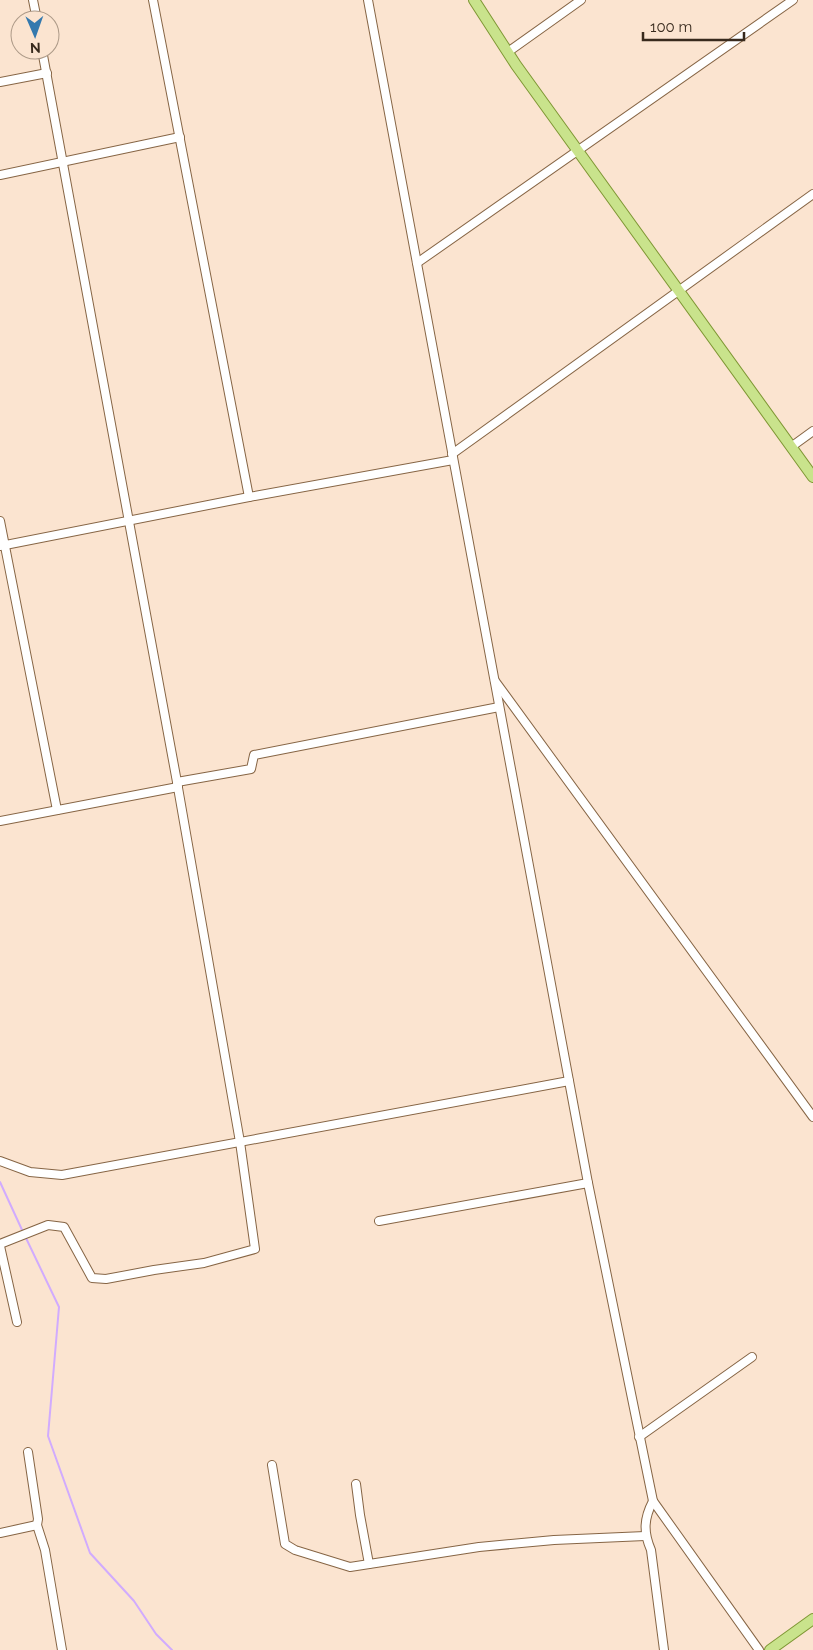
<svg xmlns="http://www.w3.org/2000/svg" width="813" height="1650" font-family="Raleway,sans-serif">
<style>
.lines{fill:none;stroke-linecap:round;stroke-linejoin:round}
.stream{stroke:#d1abfe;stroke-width:2}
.minor-casing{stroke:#866545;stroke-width:10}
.major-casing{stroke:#7f9734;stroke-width:12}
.minor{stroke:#fff;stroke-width:8}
.major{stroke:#c9e38c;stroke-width:10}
</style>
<rect width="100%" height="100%" fill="#fbe4d0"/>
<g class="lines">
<g class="stream">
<path d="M0 1182 23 1232"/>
<path d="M25 1236 59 1307 48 1436 90 1553 134 1601 156 1634 172 1650"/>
</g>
<g class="minor-casing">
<g id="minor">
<path d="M33 0 37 20"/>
<path d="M153 0 249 497"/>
<path d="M368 0 588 1183 653 1501 759 1650"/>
<path d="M508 52 581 0"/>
<path d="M0 82 47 73"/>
<path d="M0 175 180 137"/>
<path d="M417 263 793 0"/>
<path d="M791 447 813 431"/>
<path d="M452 454 813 194"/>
<path d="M0 521 57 810"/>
<path d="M0 546 249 497 453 460"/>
<path d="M495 681 813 1117"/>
<path d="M177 782 251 769 254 755 499 707"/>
<path d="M0 821 178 787"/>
<path d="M0 1161 30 1172 62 1175 569 1081"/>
<path d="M379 1221 588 1183"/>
<path d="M0 1244 48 1225 64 1227 92 1278 106 1279 154 1270 204 1263 255 1249 240 1142 177 782 42 50"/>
<path d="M0 1246 17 1322"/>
<path d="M639 1437 752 1357"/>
<path d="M28 1452 38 1519 37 1525 45 1550 62 1650"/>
<path d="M272 1465 285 1544 295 1550 350 1567 479 1547 554 1540 645 1536"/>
<path d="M356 1484 360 1515 369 1564"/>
<path d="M653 1501C644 1518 643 1532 651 1550L664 1650"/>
<path d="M0 1533 37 1525"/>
</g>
</g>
<g class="major-casing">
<g id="major">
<path d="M474 0 516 65 813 477"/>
<path d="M770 1650 813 1619"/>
</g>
</g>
<use href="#minor" class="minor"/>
<use href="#major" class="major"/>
</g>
<g transform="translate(35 35) rotate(178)"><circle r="24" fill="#fbe4d0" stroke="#ad9a88"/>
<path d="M0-4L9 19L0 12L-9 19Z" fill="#3479ae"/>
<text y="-8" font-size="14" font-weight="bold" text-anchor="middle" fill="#382a1d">N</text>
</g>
<path d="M643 32v8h101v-8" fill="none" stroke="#382a1d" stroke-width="2.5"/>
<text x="650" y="32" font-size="15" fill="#382a1d" stroke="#fbe4d0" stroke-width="4" paint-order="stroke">100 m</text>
</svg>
